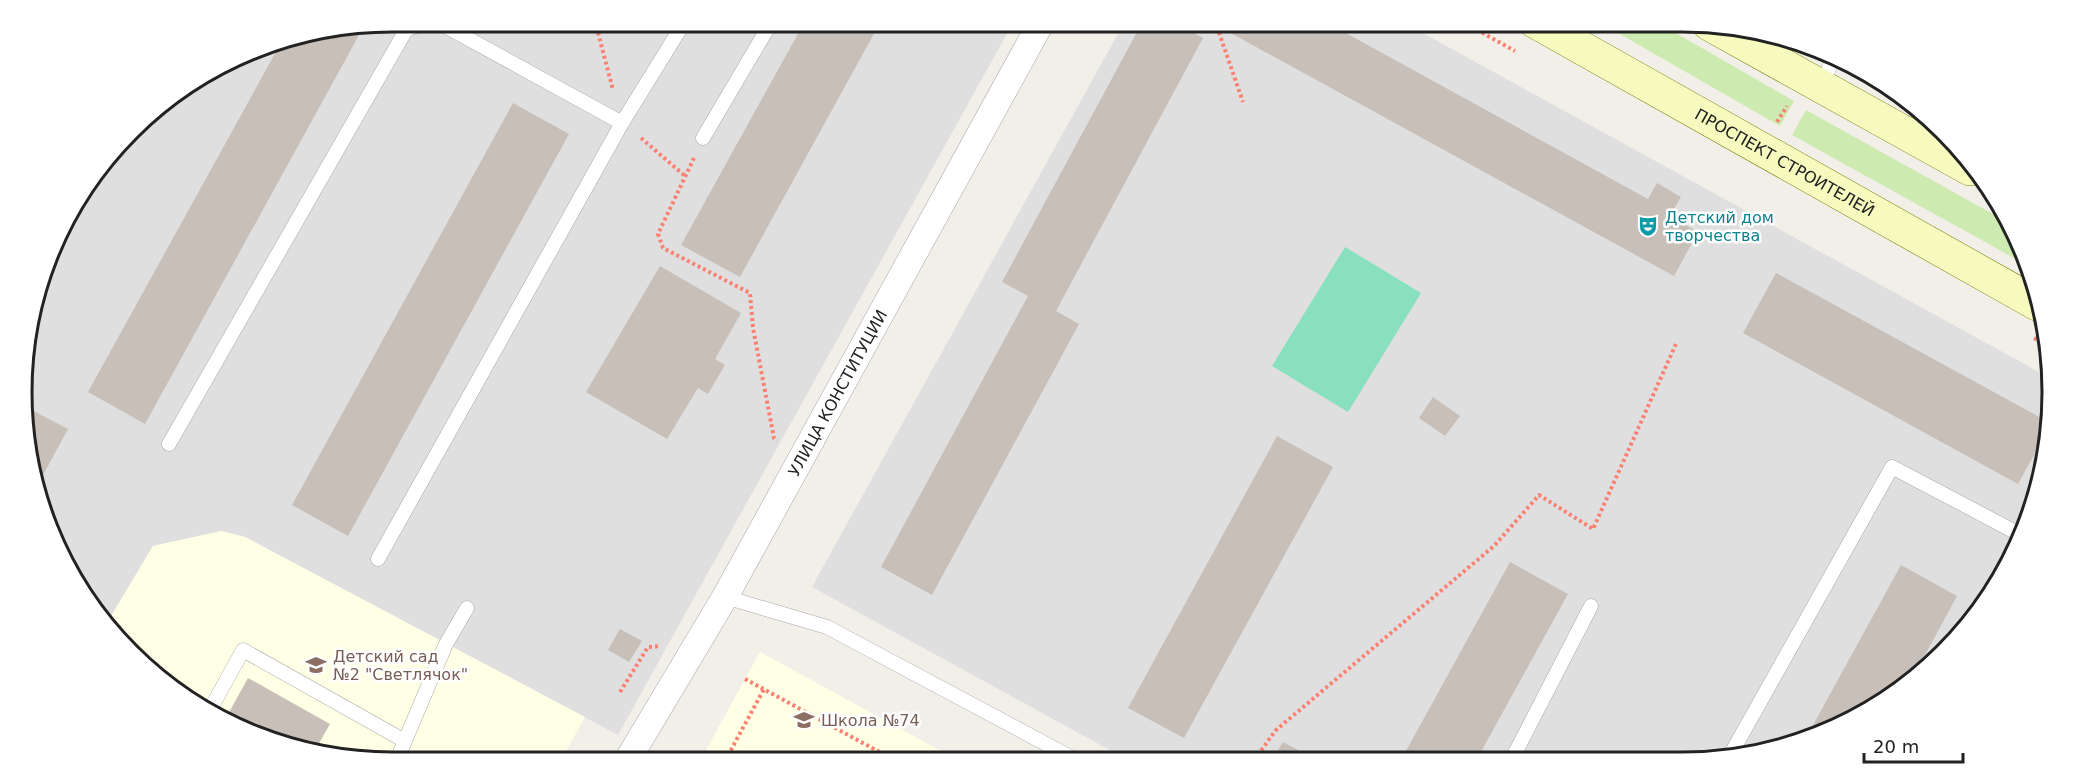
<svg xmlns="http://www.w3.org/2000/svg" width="2074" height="783" font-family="'DejaVu Sans',sans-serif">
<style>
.residential{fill:#e0dfdf}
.education{fill:#ffffe5}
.grass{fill:#cdebb0}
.pitch{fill:#88e0be}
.building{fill:#c7bfb8}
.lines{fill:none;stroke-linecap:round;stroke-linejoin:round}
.lane-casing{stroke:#a9a9a9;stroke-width:15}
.street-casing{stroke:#a9a9a9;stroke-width:27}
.secondary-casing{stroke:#707d05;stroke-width:34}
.path{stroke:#fa8072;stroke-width:4;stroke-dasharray:3 3;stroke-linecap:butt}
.lane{stroke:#fff;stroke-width:14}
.street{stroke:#fff;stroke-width:26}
.secondary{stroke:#f7fabf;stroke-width:33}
.labels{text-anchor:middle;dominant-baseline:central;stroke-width:5;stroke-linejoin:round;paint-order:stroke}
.street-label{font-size:16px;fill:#222;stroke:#fff}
.culture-label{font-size:16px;fill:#0d838f;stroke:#fff;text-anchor:start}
.education-label{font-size:16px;fill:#785e54;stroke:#fff;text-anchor:start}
.rim{fill:none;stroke:#222;stroke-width:3}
</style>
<rect width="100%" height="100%" fill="#f2efe9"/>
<g class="residential">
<path d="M392 21H1014L618 735 245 537 222 531 153 546 107 623 83 597 28 464 24 343 70 207 147 113 272 41Z"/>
<path d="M1125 21H1401L2048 377 2040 488 2003 577 1927 670 1846 724 1731 759 1128 760 812 587Z"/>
</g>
<g class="education">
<path d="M221 531 245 537 585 717 560 762H392L295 749 166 686 107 623 153 546Z"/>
<path d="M760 652 959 761H700Z"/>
</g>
<g class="grass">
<path d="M1597 21H1655L1794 101 1780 126Z"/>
<path d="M1806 110 2009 223 2023 263 1792 135Z"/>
</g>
<path class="pitch" d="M1345 247 1421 293 1348 412 1272 366Z"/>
<g class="building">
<path d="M805 21H881L740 277 681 245Z"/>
<path d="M1143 21H1173L1203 38 1056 311 1079 324 932 595 881 567 1028 296 1002 282Z"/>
<path d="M1232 21H1324L1648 199 1657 183 1681 197 1670 216 1698 232 1674 276 1227 31Z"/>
<path d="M364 26 145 424 88 392 283 39Z"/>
<path d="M513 103 569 134 348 536 292 505Z"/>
<path d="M660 266 741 313 715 359 725 365 708 394 698 388 667 439 586 392Z"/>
<path d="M1776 273 2045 420 2044 437 2018 484 1743 333Z"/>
<path d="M1433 397 1460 416 1445 436 1419 418Z"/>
<path d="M26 407 68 429 37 486 28 464Z"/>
<path d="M1277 436 1333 467 1184 738 1128 708Z"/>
<path d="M1510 562 1568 594 1477 759 1401 760Z"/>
<path d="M1901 565 1957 596 1911 681 1846 724 1807 736Z"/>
<path d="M620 629 642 641 629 662 608 650Z"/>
<path d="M248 678 330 724 314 752 295 749 227 716Z"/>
<path d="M1283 742 1317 760H1272Z"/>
</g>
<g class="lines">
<g class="lane-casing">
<g id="lane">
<path d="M436 21 622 123"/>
<path d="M1822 87 1832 60"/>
<path d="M703 138 772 21"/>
<path d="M169 444 406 30 429 21"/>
<path d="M378 559 622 123 685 21"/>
<path d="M725 597 827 627 1076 760"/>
<path d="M211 708 243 650 405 741"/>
<path d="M1512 759 1591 606"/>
<path d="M1728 759 1892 467 2021 535"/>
<path d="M396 762 446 644 467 608"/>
</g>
</g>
<g class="street-casing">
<g id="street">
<path id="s1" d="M627 761 725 597 1042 21"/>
</g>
</g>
<g class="secondary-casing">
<g id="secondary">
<path id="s2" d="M1534 21 2037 304"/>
<path d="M1709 24 1970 169"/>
</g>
</g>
<g class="path">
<path d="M595 21 613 90"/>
<path d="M1215 21 1243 102"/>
<path d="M1461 21 1515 51"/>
<path d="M1777 122 1787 106"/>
<path d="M641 138 685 176"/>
<path d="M694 158 658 234 663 248 750 293 753 328 774 438 777 441"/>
<path d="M2034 338 2050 347"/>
<path d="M745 679 896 761"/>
<path d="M620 692 648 647 661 646"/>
<path d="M1254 760 1276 730 1494 546 1539 495 1593 529 1676 344"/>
<path d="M725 761 764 689"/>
</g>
<use href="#lane" class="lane"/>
<use href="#street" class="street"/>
<use href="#secondary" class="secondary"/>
</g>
<defs>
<g id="theatre-bare" transform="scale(1.62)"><path d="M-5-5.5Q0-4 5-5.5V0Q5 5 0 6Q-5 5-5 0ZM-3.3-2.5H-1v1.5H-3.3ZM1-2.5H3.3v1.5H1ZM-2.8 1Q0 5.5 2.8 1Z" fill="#0f9aa8" stroke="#fff" stroke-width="2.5" paint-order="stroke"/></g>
<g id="school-bare" transform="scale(1.62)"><path d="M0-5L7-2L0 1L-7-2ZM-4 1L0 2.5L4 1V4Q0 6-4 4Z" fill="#8d6e63" stroke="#fff" stroke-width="2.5" paint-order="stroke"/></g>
</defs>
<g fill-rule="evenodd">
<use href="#theatre-bare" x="1648" y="226"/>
<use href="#school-bare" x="316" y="665"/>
<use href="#school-bare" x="804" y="720"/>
</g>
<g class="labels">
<g class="street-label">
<text stroke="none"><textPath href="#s2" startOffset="288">ПРОСПЕКТ СТРОИТЕЛЕЙ</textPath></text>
<text stroke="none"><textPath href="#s1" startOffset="424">УЛИЦА КОНСТИТУЦИИ</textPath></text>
</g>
<g class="culture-label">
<text x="1665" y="217">Детский дом<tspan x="1665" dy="18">творчества</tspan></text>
</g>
<g class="education-label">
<text x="333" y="656">Детский сад<tspan x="333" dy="18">№2 "Светлячок"</tspan></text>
<text x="821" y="720">Школа №74</text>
</g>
</g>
<path d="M0 0H2074V783H0ZM392 32H1682A360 360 0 0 1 2042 392V392A360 360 0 0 1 1682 752H392A360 360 0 0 1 32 392V392A360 360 0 0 1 392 32Z" fill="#fff" fill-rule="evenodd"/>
<path class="rim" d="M392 32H1682A360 360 0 0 1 2042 392V392A360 360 0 0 1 1682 752H392A360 360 0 0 1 32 392V392A360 360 0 0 1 392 32Z"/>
<path d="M1864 753v9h99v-9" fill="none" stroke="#222222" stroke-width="3"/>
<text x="1873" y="753" font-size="18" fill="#222222" stroke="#ffffff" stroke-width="4.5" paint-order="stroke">20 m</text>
</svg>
